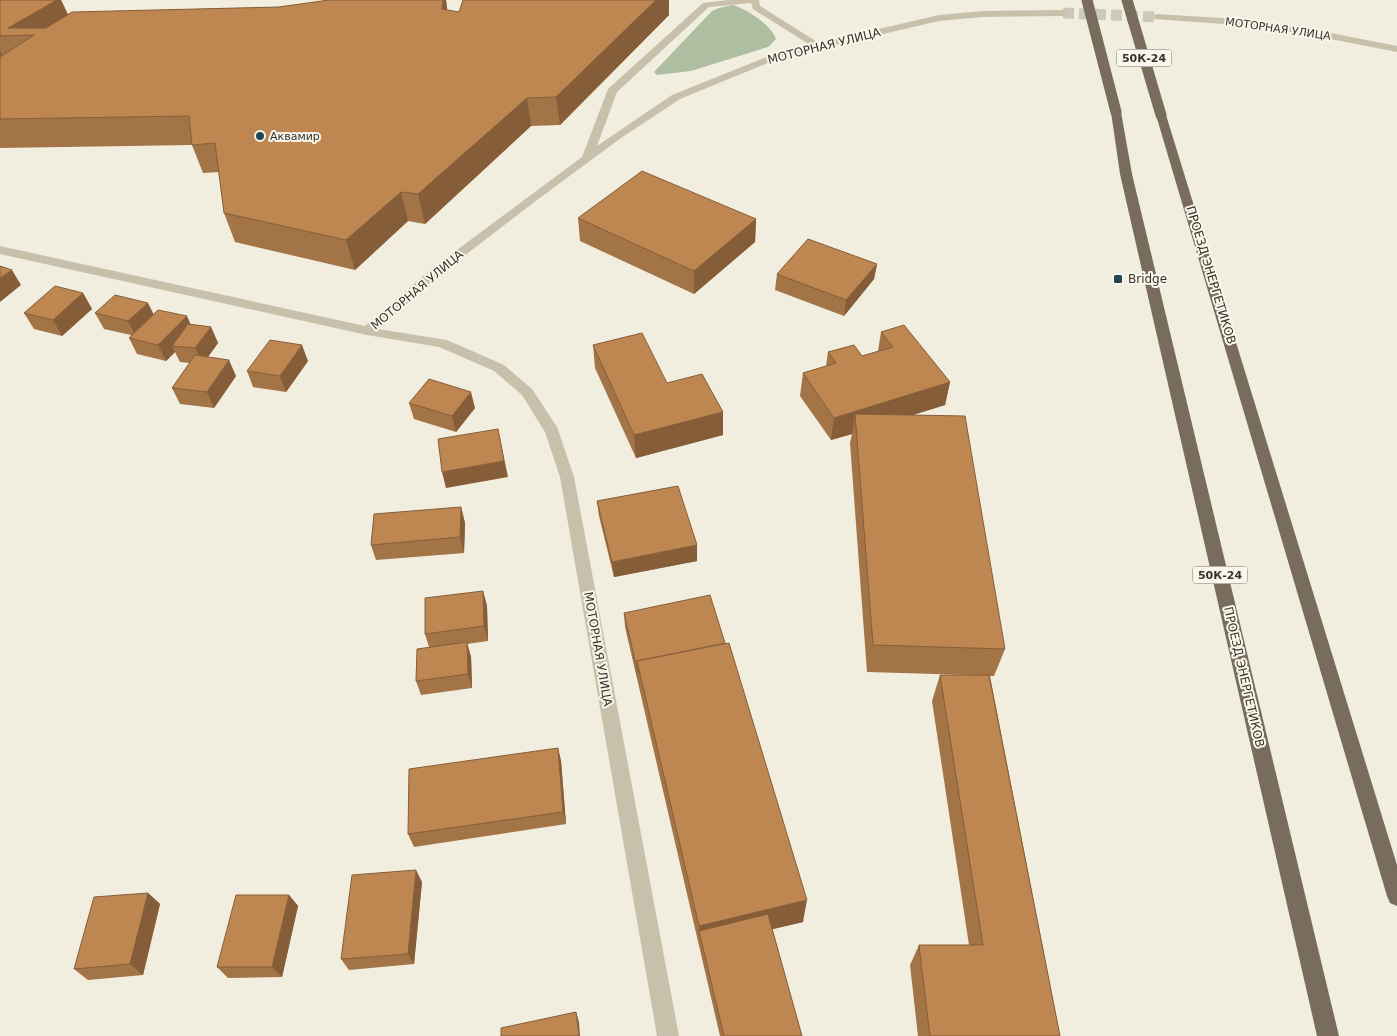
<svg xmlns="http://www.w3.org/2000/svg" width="1397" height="1036" font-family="'DejaVu Sans',sans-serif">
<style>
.green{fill:#adbfa0}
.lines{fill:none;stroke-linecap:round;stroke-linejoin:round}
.minor-tunnel{stroke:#ccc8bb;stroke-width:11;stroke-dasharray:11 5;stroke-linecap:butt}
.minor{fill:#c9c0ac;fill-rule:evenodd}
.major{fill:#786d5c;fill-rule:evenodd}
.major-bridge{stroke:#786d5c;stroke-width:11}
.wall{fill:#a37446}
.shaded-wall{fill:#855e39}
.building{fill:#be8751;stroke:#855e39}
.poi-dot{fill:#224556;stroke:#f9f6eb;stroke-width:2}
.labels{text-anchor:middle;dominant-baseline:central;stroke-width:4;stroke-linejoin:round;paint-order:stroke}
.far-street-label{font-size:11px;fill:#37322a;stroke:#f9f6eb}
.shield{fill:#f9f6eb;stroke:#716d64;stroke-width:1}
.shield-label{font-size:11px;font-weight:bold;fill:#37322a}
.far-poi-label{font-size:11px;fill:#37322a;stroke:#f9f6eb;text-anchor:start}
.street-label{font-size:12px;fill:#37322a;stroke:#f9f6eb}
.poi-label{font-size:12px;fill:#37322a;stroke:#f9f6eb;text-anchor:start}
</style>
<rect width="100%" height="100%" fill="#f1eddf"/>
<path class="green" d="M733 5C747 9 771 25 776 39L768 47 691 71 657 75 654 72 712 11 719 8Z"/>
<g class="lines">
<path class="minor-tunnel" d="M1063 13 1157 17"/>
<g class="minor">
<path d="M728 0H759L760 6 819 43 939 15 983 11 1063 10 1068 13 1063 16 983 17 939 21 780 58 680 99 621 138 537 200 438 276 378 329 447 340 504 365 532 389 557 427 574 477 679 1036H657L560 477 545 432 522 395 494 371 439 347 367 335 0 254V246L365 326 430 270 582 157 608 89 703 3ZM751 3 753 9 810 45 774 54 672 95 597 146 617 92 709 7Z"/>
<path d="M1157 14 1237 19 1305 28 1397 46V52L1305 34 1237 25 1154 19V15Z"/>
</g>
<g class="major">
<path d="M1116 109 1121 112 1132 174 1339 1036H1317L1120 174 1111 112Z"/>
<path d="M1161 112 1166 115 1397 865V906L1390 903 1387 896 1156 115Z"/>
</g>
<g class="major-bridge">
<path d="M1087 0 1116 112"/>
<path d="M1127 0 1161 115"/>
</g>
</g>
<g class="wall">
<path d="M0 0H61L68 14 279 7 329 0H446L447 10 459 12 463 0H669V15L560 125 531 126 425 224 408 221 355 270 235 242 224 213 219 172 203 173 192 145 0 148Z"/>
<path d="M578 218 756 219 755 242 694 294 580 241Z"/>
<path d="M877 264 874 279 844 316 775 290 777 274Z"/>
<path d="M83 293 92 309 62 336 34 329 24 313Z"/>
<path d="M95 313 153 314 190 324 211 327 218 343 208 357 236 376 214 408 180 404 172 388 190 363 180 362 175 352 166 361 137 354 129 338 131 335 104 329Z"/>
<path d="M881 332 950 382 945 405 912 415 1005 649 994 676H990L1060 1036H918L910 965 919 945H969L932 701 940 675H970L867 672 850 443 852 434 831 440 800 396 803 373 826 366 828 352 862 356 878 351Z"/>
<path d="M593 345 723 412V435L636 458 595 368Z"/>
<path d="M308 361 286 392 253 387 247 371Z"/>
<path d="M409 403 475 408 456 432 414 419Z"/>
<path d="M597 501 697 545V561L614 577 599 516Z"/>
<path d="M461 507 465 523 464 553 376 560 371 545Z"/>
<path d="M483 591 487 606 488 641 467 644 471 657 472 688 421 695 416 681 429 647 425 634Z"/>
<path d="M624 613 803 922 772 929 802 1036H720L625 627Z"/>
<path d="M558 748 561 761 566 824 414 847 408 834Z"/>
<path d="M422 882 414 964 349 970 341 959Z"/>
<path d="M148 893 160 904 143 975 88 980 74 969Z"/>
<path d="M289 895 298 906 282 977 228 978 217 967Z"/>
</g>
<g class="shaded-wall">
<path d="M57 0H61L72 25 34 35 8 28Z"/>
<path d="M443 0H446L449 22 442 9Z"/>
<path d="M656 0H669V15L560 125 556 97Z"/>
<path d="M0 50 7 64 0 69Z"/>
<path d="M527 98 531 126 425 224 418 194Z"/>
<path d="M401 192 408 221 355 270 346 240Z"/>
<path d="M756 219 755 242 694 294V271Z"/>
<path d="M877 264 874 279 844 316 846 300Z"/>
<path d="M12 270 21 285 0 302V278Z"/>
<path d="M83 293 92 309 62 336 53 320Z"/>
<path d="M148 303 156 319 136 337 128 321Z"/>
<path d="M187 316 194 332 172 346 175 352 166 361 158 345Z"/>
<path d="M211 327 218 343 203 364 195 348Z"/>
<path d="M302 345 308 361 286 392 280 376Z"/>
<path d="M229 360 236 376 214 408 207 392Z"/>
<path d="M950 382 945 405 856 433 855 414 852 434 831 440 834 418Z"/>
<path d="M471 392 475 408 456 432 452 416Z"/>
<path d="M723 412V435L636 458 634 435Z"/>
<path d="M498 429 508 477 446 488 442 472Z"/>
<path d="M461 507 465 523 464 553 460 537Z"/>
<path d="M697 545V561L614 577 612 562Z"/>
<path d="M483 591 487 606 488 641 484 626Z"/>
<path d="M467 642 471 657 472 688 468 674Z"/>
<path d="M558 748 561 761 566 824 563 812Z"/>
<path d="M416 870 422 882 414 964 408 954Z"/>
<path d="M148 893 160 904 143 975 130 964Z"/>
<path d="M289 895 298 906 282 977 272 967Z"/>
<path d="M807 900 803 922 703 946 699 931V926Z"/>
<path d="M576 1012 579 1022 580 1036H579Z"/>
</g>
<g class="building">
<path d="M0 0H57L8 28H46L72 12 279 7 329 0H443L442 9 459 12 463 0H656L556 97 527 98 418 194 401 192 346 240 224 213 215 143 192 145 189 116 0 119V57L34 35 0 36Z"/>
<path d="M642 171 756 219 694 271 578 218Z"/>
<path d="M808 239 877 264 846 300 777 274Z"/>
<path d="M0 266 12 270 0 278Z"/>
<path d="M55 286 83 293 53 320 24 313Z"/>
<path d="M115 295 148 303 128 321 95 313Z"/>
<path d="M158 310 187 316 158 345 129 338Z"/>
<path d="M188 324 211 327 195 348 172 346Z"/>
<path d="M904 325 950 382 834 418 803 373 836 363 828 352 854 345 862 356 893 347 881 332Z"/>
<path d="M642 333 667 383 702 374 723 412 634 435 593 345Z"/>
<path d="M270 340 302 345 280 376 247 371Z"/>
<path d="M195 355 229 360 207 392 172 388Z"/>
<path d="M429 379 471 392 452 416 409 403Z"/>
<path d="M855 414 965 416 1005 649 873 645Z"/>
<path d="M498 429 504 461 442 472 438 439Z"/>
<path d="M678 486 697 545 612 562 597 501Z"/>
<path d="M461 507 460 537 371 545 374 514Z"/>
<path d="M483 591 484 626 425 634V598Z"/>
<path d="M710 595 725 643 637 661 638 673 624 613Z"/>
<path d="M467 642 468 674 416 681 417 649Z"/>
<path d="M729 643 807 900 699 926 637 661Z"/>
<path d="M940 675H989L1060 1036H930L919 945H983Z"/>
<path d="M558 748 563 812 408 834 409 769Z"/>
<path d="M416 870 408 954 341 959 352 875Z"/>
<path d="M148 893 130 964 74 969 94 897Z"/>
<path d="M236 895H289L272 967H217Z"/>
<path d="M768 914 802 1036H724L699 931Z"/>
<path d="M576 1012 579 1036H501V1028Z"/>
</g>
<g class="poi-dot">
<circle cx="260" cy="136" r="5"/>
<rect x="1113" y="274" width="10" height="10" rx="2.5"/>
</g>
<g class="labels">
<g class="far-street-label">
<text transform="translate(1278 29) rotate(8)">МОТОРНАЯ УЛИЦА</text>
</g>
<g class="shield">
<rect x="1116.5" y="49.5" width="55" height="17" rx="4"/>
<rect x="1192.5" y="566.5" width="55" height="17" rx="4"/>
</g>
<g class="shield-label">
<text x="1144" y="58">50К-24</text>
<text x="1220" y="575">50К-24</text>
</g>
<g class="far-poi-label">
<text x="270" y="136">Аквамир</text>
</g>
<g class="street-label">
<text transform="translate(824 46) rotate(-14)">МОТОРНАЯ УЛИЦА</text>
<text transform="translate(1211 275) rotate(73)">ПРОЕЗД ЭНЕРГЕТИКОВ</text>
<text transform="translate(417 290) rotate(-40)">МОТОРНАЯ УЛИЦА</text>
<text transform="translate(598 649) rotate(80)">МОТОРНАЯ УЛИЦА</text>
<text transform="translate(1244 677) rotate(77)">ПРОЕЗД ЭНЕРГЕТИКОВ</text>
</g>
<g class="poi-label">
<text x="1128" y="279">Bridge</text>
</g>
</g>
</svg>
